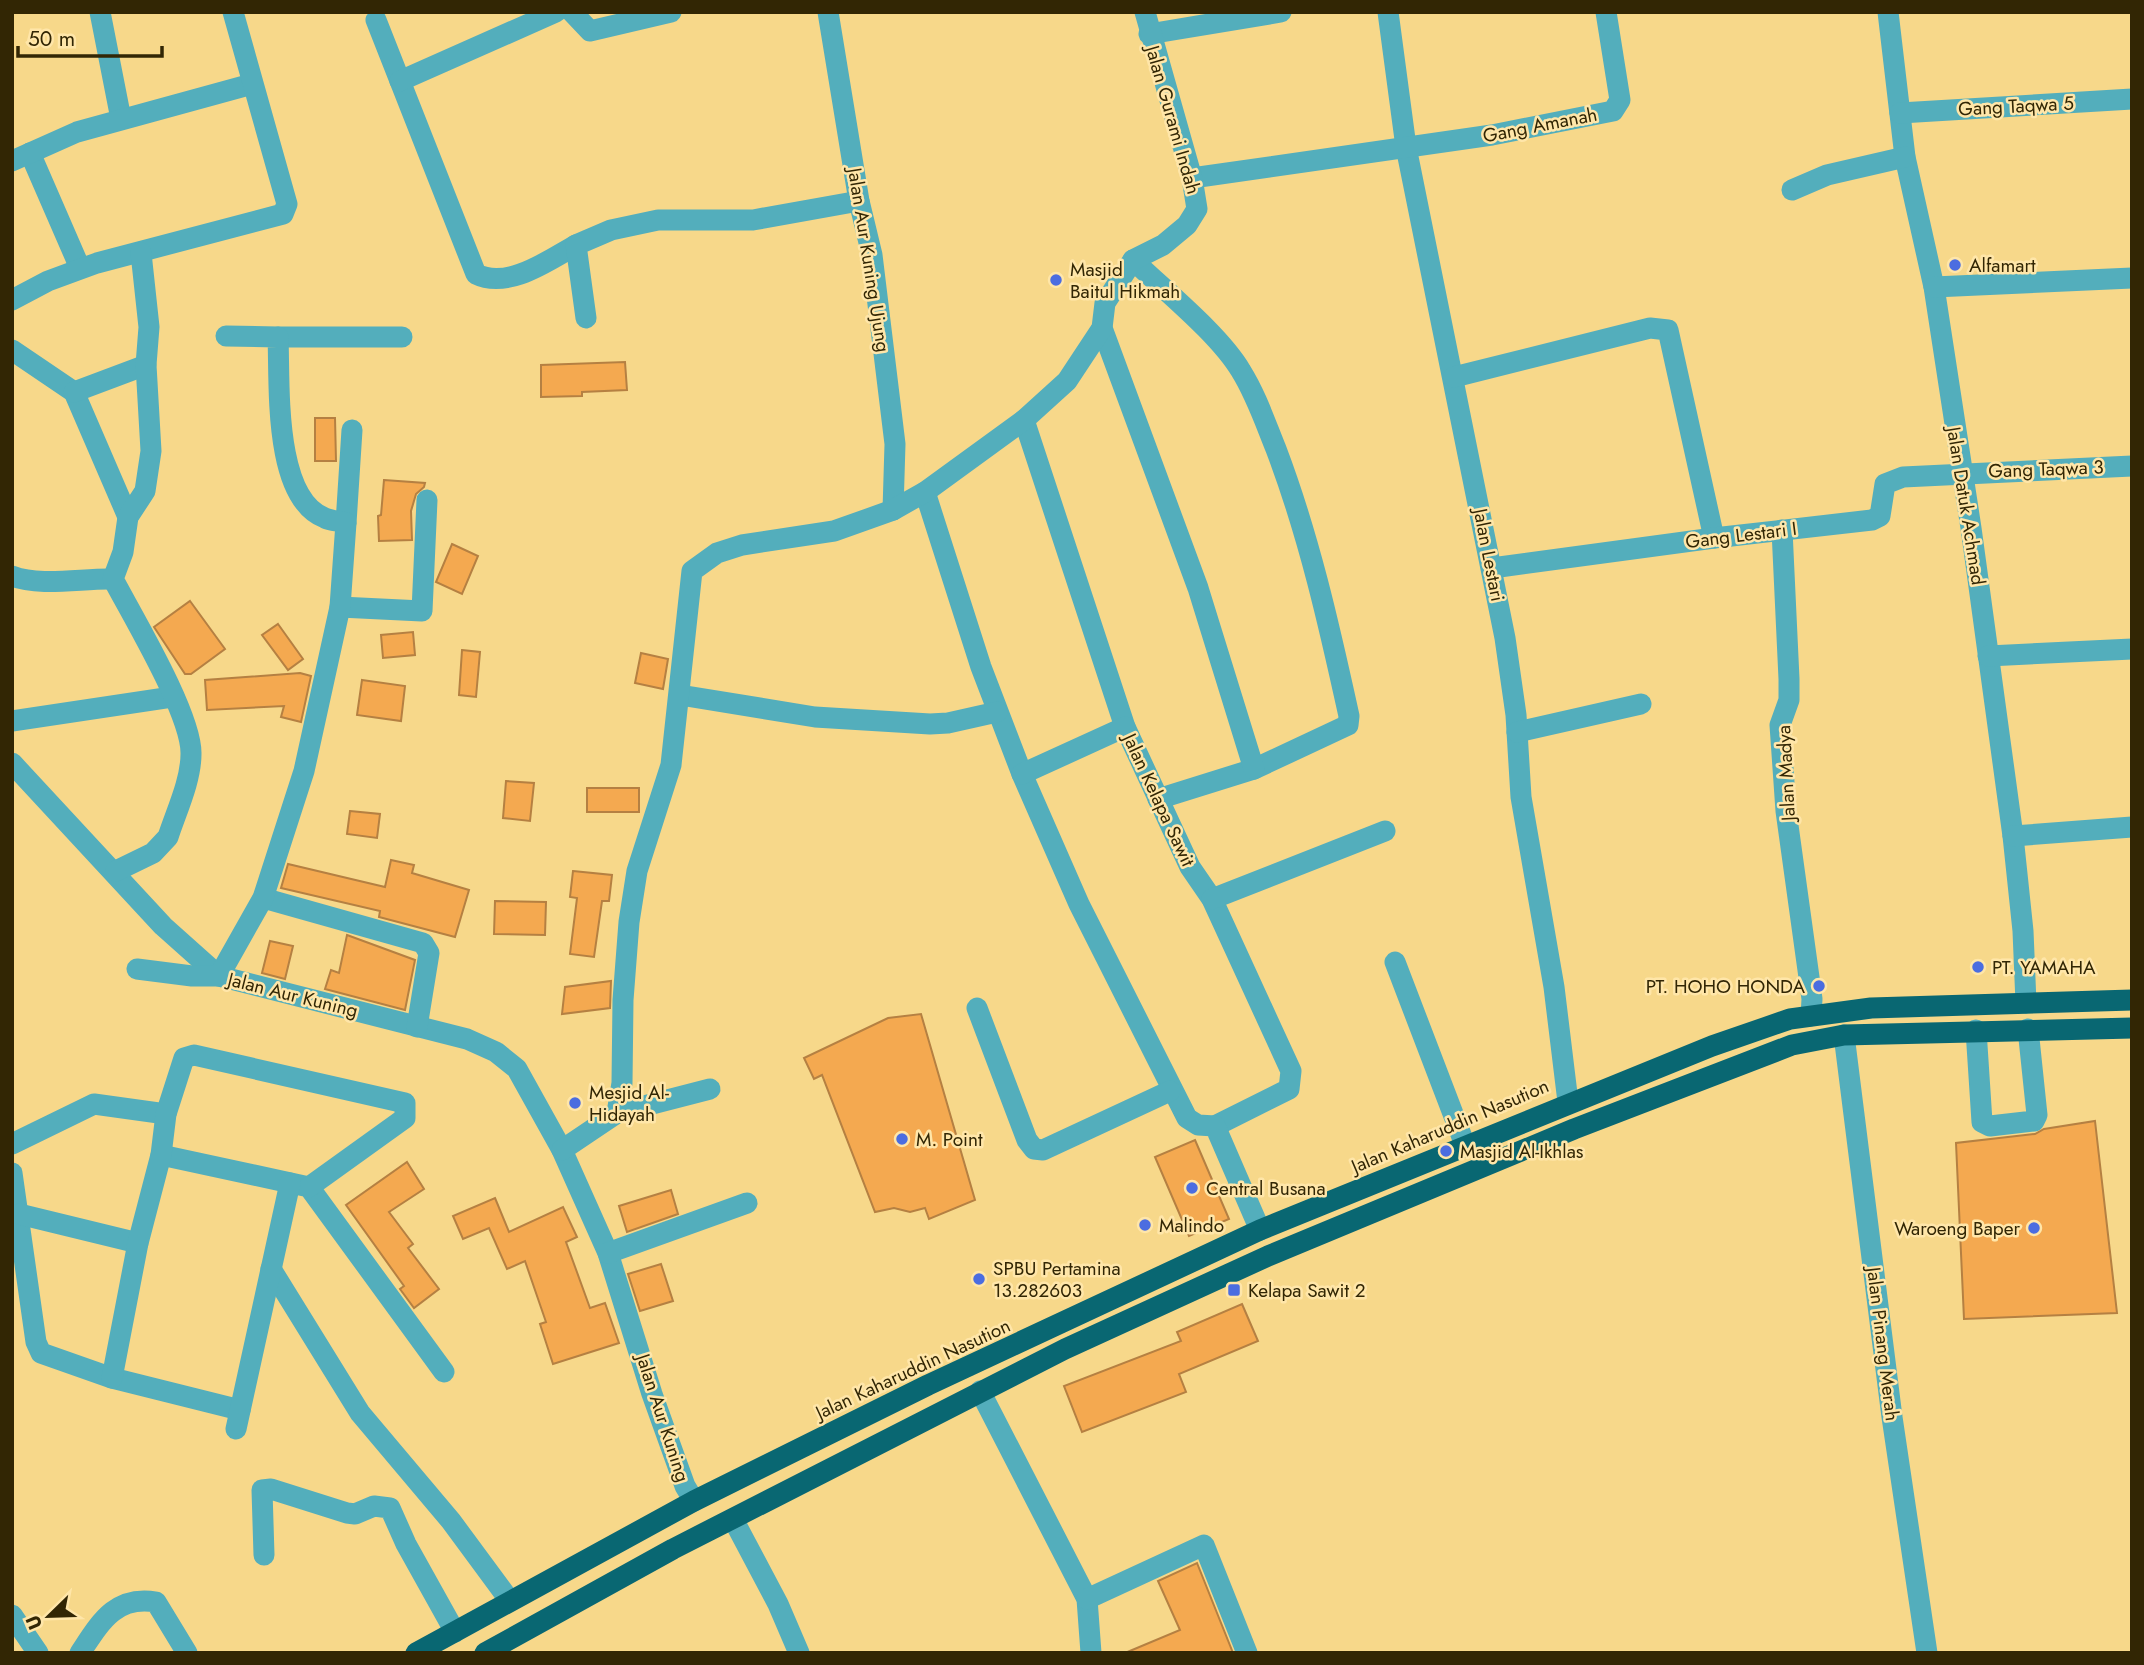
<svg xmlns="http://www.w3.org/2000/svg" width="2144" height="1665" font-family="Jost,sans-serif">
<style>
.building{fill:#f4a950;stroke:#b58042;stroke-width:2}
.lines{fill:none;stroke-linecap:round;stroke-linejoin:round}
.minor{stroke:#53aebc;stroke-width:21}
.highway{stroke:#096772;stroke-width:21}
.poi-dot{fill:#4b6de0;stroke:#ffe6a9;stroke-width:2.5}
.labels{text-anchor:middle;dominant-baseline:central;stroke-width:5;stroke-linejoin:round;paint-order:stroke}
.street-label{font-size:19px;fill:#322604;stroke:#ffe6a9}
.poi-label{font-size:19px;fill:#322604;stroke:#ffe6a9;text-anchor:start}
</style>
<rect width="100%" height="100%" fill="#f7d88a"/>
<g class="building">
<path d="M625 362 627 390 582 392V396L541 397V365Z"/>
<path d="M315 418H335L336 461H315Z"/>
<path d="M384 480 425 483 424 487 416 494 411 511 412 540 379 541 378 516 381 515Z"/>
<path d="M452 544 478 556 462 594 436 582Z"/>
<path d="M190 601 225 649 191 674H185L154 627Z"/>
<path d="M278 624 303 659 288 670 262 635Z"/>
<path d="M413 632 415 655 383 658 381 635Z"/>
<path d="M462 650 480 652 476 697 459 695Z"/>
<path d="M641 653 668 659 663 689 635 683Z"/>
<path d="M300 673 311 676 301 722 281 717 284 706 207 710 205 680Z"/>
<path d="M362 680 405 686 401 721 357 715Z"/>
<path d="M506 781 534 783 530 821 503 818Z"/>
<rect x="587" y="788" width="52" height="24"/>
<path d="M350 811 380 814 377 838 347 834Z"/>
<path d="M391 860 414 865 412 873 469 890 455 937 379 917 380 911 281 888 288 864 385 887Z"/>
<path d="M573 871 612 875 609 901H602L594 957 570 954 577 898 570 897Z"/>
<path d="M495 901 546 902 545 935 494 934Z"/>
<path d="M347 935 415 960 405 1010 325 989 331 970 339 973Z"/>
<path d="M270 941 293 946 285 979 262 973Z"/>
<path d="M611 981 610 1008 562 1014 565 987Z"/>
<path d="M921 1014 975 1200 929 1219 925 1208 910 1212 894 1208 875 1212 822 1075 814 1079 804 1058 888 1018Z"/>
<path d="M2095 1121 2117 1313 1964 1319 1956 1143 2035 1134 2044 1129Z"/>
<path d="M1195 1140 1229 1219 1189 1236 1155 1157Z"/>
<path d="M407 1162 424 1189 389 1212 413 1244 408 1248 439 1289 414 1308 400 1289 404 1286 346 1205Z"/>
<path d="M671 1190 678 1214 627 1232 619 1206Z"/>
<path d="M495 1198 509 1232 563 1207 577 1237 566 1242 590 1308 605 1303 619 1343 553 1364 540 1324 546 1322 525 1261 507 1269 489 1228 463 1239 453 1216Z"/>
<path d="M661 1264 673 1301 640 1311 628 1274Z"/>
<path d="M1242 1304 1258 1341 1179 1374 1186 1392 1082 1432 1064 1386 1181 1341 1177 1332Z"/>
<path d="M1197 1563 1233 1653H1125L1180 1630 1158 1581Z"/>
</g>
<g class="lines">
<g class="minor">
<path d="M100 12 121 119"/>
<path d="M572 12 590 31 671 12"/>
<path d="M828 12 859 201 872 255 895 444 893 510"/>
<path d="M1388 12 1406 147 1505 638 1516 715 1521 797 1554 987 1568 1102"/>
<path d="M1888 12 1905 157 1934 287 1971 528 2013 836 2023 931 2026 1003"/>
<path d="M376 20 476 274C508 290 549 260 576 245"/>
<path d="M1149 34 1281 12"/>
<path d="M400 81 556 12"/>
<path d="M1900 113 2132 99"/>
<path d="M30 153 80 268"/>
<path d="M12 161 77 132 252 84"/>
<path d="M1192 178 1492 135 1613 111 1620 100 1606 12"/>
<path d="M1792 190 1827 175 1905 157"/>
<path d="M1133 260C1165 291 1219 334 1241 371 1256 395 1265 422 1276 449 1309 536 1329 625 1349 716L1348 725 1254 769 1158 799"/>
<path d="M1934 287 2132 278"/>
<path d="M12 300 48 281 97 263 283 214 287 204 233 12"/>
<path d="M586 318 576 245 611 230 658 220H753L859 201"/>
<path d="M1102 328 1198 588 1254 769"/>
<path d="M278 337H402"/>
<path d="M12 350 74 392 128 517"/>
<path d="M1454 377 1650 328 1668 330 1714 538"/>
<path d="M74 392 146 365"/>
<path d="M1024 420 1125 727 1190 867 1212 899 1291 1071 1289 1089 1215 1126"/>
<path d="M925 492 981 667 1022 774 1079 904 1187 1118 1198 1125 1215 1126 1260 1230"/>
<path d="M346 523 352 430"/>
<path d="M1782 530 1789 679V700L1780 725 1786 811 1812 999 1811 1016"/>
<path d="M1492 568 1714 538 1872 520 1880 516 1885 484 1903 477 2132 466"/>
<path d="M12 576C40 587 83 578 113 579"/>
<path d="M340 607 422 611 427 500"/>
<path d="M1988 656 2132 649"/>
<path d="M680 695 815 717 930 724 948 723 997 712"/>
<path d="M12 721 172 697"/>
<path d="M1517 732 1641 704"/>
<path d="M12 763 163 926 219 976 467 1039 496 1052 517 1069 562 1150 608 1253 652 1394 685 1486 694 1501"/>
<path d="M1022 774 1125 727"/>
<path d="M2013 836 2132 827"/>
<path d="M116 871 153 853 168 837C176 812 191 781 191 754 192 715 133 617 113 579L123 552 128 517 145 491 151 451 146 365 149 327 141 253"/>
<path d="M263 898 423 943 429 953 417 1027"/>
<path d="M1212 899 1385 831"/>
<path d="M1395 962 1465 1145"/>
<path d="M137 969 192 976H219L263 898 304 771 340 607 346 523C340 521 331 521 325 518 273 498 280 384 278 337L226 336"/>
<path d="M977 1008 1027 1140 1034 1149 1043 1150 1170 1091"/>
<path d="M1976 1030 1982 1122 1990 1126 2034 1121 2037 1115 2028 1029"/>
<path d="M1844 1035 1892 1417 1927 1653"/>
<path d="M617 1113 710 1089"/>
<path d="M12 1144 94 1104 166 1114"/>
<path d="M562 1150 617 1113 622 1083 623 1000 629 922 637 871 671 765 692 571 717 553 742 545 834 531 893 510 925 492 1024 420 1067 381 1102 328 1105 303 1133 260 1163 245 1187 225 1197 209 1192 178 1145 12"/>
<path d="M161 1155 309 1187 444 1372"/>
<path d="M12 1173 36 1342 41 1353 112 1378 240 1410"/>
<path d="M19 1214 138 1243"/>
<path d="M608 1253 747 1203"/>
<path d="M271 1269 360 1413 451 1521 510 1601"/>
<path d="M112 1378 138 1243 161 1155 166 1114 184 1058 194 1055 405 1103V1118L309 1187"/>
<path d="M980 1391 1087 1599 1091 1653"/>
<path d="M236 1429 290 1183"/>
<path d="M733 1519 778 1604 799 1653"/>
<path d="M264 1555 262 1490 271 1489 347 1513 355 1514 374 1506 390 1508 406 1544 455 1632"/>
<path d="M1087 1599 1204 1545 1247 1653"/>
<path d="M12 1615 38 1653"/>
<path d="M80 1653C100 1623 115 1595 156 1602L187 1653"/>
</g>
<g class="highway">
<path d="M416 1653 694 1501 928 1385 1260 1230 1712 1046 1790 1019 1871 1008 2132 1000"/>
<path d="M485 1653 673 1549 1065 1349 1268 1256 1574 1129 1792 1045 1844 1035 2132 1028"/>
</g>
</g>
<g class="poi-dot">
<circle cx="1955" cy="265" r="7"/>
<circle cx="1056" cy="280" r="7"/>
<circle cx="1978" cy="967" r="7"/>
<circle cx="1819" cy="986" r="7"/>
<circle cx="575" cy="1103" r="7"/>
<circle cx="902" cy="1139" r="7"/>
<circle cx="1446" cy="1151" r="7"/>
<circle cx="1192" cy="1188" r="7"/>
<circle cx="1145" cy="1225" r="7"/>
<circle cx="2034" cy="1228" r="7"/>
<circle cx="979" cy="1279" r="7"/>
<rect x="1227" y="1283" width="14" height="14" rx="3.5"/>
</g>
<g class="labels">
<g class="street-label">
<text transform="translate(2016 106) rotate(-3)">Gang Taqwa 5</text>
<text transform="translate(1173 120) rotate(74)">Jalan Gurami Indah</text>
<text transform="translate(1540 125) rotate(-11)">Gang Amanah</text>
<text transform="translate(869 260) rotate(81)">Jalan Aur Kuning Ujung</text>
<text transform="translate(2046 469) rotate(-2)">Gang Taqwa 3</text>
<text transform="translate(1966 506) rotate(81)">Jalan Datuk Achmad</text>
<text transform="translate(1741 535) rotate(-7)">Gang Lestari I</text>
<text transform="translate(1489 555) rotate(79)">Jalan Lestari</text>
<text transform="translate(1786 773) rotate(-93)">Jalan Madya</text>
<text transform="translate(1159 800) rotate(65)">Jalan Kelapa Sawit</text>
<text transform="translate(293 995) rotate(14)">Jalan Aur Kuning</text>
<text transform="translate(1450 1126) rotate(-23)">Jalan Kaharuddin Nasution</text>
<text transform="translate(1883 1344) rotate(83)">Jalan Pinang Merah</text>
<text transform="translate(913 1369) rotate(-25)">Jalan Kaharuddin Nasution</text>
<text transform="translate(663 1418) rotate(72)">Jalan Aur Kuning</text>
</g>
<g class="poi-label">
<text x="1969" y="265">Alfamart</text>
<text x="1070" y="269">Masjid<tspan x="1070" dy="22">Baitul Hikmah</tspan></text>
<text x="1992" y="967">PT. YAMAHA</text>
<text x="1805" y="986" text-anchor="end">PT. HOHO HONDA</text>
<text x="589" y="1092">Mesjid Al-<tspan x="589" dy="22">Hidayah</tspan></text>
<text x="916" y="1139">M. Point</text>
<text x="1460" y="1151">Masjid Al-Ikhlas</text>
<text x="1206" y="1188">Central Busana</text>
<text x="1159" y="1225">Malindo</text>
<text x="2020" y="1228" text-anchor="end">Waroeng Baper</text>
<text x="993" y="1268">SPBU Pertamina<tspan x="993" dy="22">13.282603</tspan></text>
<text x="1248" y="1290">Kelapa Sawit 2</text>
</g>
</g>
<rect width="2144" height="1665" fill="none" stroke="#322604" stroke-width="28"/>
<g transform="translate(49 1616) rotate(247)" stroke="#ffe6a9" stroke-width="5" paint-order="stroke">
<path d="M0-5L12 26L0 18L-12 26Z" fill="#322604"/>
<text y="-10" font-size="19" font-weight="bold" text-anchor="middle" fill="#322604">U</text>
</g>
<path d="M18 46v10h144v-10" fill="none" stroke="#322604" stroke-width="3.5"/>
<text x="28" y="46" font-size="21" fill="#322604" stroke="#ffe6a9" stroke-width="5" paint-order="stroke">50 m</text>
</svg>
